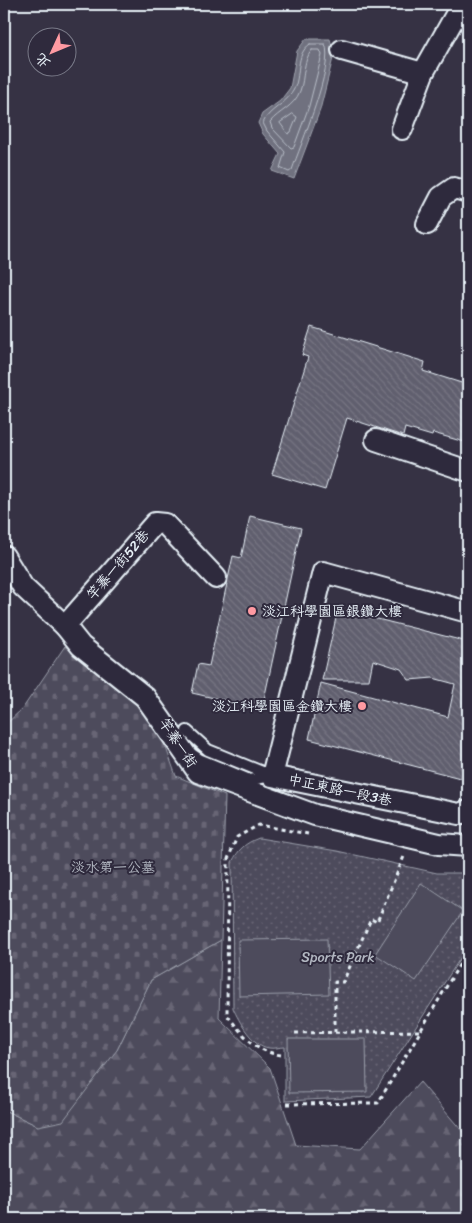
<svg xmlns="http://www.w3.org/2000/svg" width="472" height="1223" font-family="Sriracha,'LXGW WenKai TC',sans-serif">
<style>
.grass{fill:url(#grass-dots);stroke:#9a9eaa}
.forest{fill:url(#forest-firs);stroke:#9a9eaa}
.cemetery{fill:url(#cemetery-stones);stroke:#9a9eaa}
.garden{fill:#4d4b5c;stroke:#9a9eaa}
.water{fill:#70717f;stroke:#a0a4af}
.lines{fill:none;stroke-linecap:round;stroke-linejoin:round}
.shore{stroke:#b8bec8;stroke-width:1}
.building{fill:url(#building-back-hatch);stroke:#e8f1f8}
.lane-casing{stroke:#e8f1f8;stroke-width:14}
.street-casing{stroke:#e8f1f8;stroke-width:24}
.path{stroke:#e8f1f8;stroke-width:3;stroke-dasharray:4 4;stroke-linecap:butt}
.lane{stroke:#2f2a3d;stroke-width:10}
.street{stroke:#2f2a3d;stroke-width:20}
.poi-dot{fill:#ff9aa2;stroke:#2f2a3d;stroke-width:2}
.labels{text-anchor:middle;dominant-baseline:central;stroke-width:4;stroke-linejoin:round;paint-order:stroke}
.street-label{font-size:14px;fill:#e8f1f8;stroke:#2f2a3d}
.poi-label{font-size:14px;fill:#e8f1f8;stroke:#2f2a3d;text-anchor:start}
.park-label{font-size:14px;fill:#b2b7c1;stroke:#2f2a3d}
</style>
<defs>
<pattern id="grass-dots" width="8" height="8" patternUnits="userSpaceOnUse" patternTransform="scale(1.25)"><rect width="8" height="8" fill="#4d4b5c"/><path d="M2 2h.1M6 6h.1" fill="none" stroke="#676574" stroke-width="1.8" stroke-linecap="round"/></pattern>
<pattern id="forest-firs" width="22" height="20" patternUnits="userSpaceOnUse" patternTransform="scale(1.25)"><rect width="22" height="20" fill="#4d4b5c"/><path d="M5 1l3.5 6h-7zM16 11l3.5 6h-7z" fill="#676574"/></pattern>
<pattern id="cemetery-stones" width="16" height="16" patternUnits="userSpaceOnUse" patternTransform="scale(1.25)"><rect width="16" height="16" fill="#4d4b5c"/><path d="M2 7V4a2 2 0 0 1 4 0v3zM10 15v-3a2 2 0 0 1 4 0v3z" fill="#676574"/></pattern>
<pattern id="building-back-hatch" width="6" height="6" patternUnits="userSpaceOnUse" patternTransform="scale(1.25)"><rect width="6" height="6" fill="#605e6e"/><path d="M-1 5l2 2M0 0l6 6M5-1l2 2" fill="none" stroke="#777683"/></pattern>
</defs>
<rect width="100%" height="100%" fill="#363244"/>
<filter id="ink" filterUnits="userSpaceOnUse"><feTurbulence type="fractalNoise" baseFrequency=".02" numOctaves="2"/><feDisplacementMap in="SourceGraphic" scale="10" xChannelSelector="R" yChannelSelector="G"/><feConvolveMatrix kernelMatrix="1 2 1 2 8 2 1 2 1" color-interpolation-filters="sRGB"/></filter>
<g filter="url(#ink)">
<path class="grass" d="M259 838 337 851 437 873H468V946L371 1097 285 1101V1047C280 1047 274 1049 269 1048 252 1046 239 1021 233 1008L232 862C239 849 245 843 259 838Z"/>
<path class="forest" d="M221 940 219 1018 270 1068 296 1145 360 1149 420 1082 468 1138V1219H4V1110L38 1126 117 1050 151 980Z"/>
<path class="cemetery" d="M65 646 126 691 160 731 176 776 225 796 221 940 151 980 117 1050 63 1121 38 1126 4 1110V726L23 708Z"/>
<g class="garden">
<path d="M421 883 463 911 416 981 375 954Z"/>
<path d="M327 939 329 994 239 996 238 940Z"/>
<path d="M288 1039H366L367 1092 289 1093Z"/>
</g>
<path class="water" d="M306 39H330L334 54 320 110 294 179 272 171 280 154 263 134 258 123 262 114 280 101 290 88 297 51Z"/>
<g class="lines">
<g class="shore">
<path d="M310 44H325C335 65 300 146 292 170L289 172 280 168 285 152 267 131 263 123C269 109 285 105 293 91 302 76 294 55 310 44Z"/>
<path d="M312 50H320L322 55 309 106 294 147 291 148 272 128 270 122C279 111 294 107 300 91 305 78 302 61 312 50Z"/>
<path d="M293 114 297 117 291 132 288 134 280 123Z"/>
</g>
</g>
<g class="building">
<path d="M311 327 425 362 423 371 468 385V443L433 433 432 436 405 428 403 436 347 418 325 490 272 474 308 357 302 355Z"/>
<path d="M250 516 301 528 262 709 192 693 198 664 209 666 233 556 241 558Z"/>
<path d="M338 609 468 642V780L309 739 321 683 448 717 455 684 433 678 409 680 401 669 373 660 369 680H322Z"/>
</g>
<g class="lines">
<g class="lane-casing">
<path id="lane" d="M187 731 208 750 272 776 250 780 199 759 190 753"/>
</g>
<g class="street-casing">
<g id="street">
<path d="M342 50 423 73"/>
<path d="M402 129 423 73 462 4"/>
<path d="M427 224 441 197 454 188 468 192"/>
<path d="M376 440 468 471"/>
<path d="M4 556 23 587 65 626 81 646 145 697 198 772 315 815 439 844 468 846"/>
<path d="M468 612 323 572 272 776 459 814 468 811"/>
<path d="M65 626 155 523 165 524 216 578"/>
</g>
</g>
<g class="path">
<path d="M335 1032V982H343L371 919 377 922 405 854"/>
<path d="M295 1033 419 1031"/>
<path d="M281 1055C256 1052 242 1034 227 1015L228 859 237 837 259 825 308 834"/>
<path d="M287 1104 378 1103 468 950"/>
</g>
<use href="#lane" class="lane"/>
<use href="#street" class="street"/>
</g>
</g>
<g class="poi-dot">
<circle cx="252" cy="611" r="5"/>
<circle cx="362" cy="706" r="5"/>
</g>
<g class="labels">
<g class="street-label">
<text transform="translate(118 565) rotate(-49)">竿蓁一街52巷</text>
<text transform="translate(178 743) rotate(56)">竿蓁一街</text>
<text transform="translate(340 790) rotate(12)">中正東路一段3巷</text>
</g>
<g class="poi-label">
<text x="262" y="611">淡江科學園區銀鑽大樓</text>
<text x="352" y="706" text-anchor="end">淡江科學園區金鑽大樓</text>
</g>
<g class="park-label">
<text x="113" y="867">淡水第一公墓</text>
<text x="338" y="957">Sports Park</text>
</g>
</g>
<rect width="472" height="1223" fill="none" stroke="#2f2a3d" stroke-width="20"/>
<rect x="10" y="10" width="452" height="1203" fill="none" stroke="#e8f1f8" stroke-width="2" filter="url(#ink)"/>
<g transform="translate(52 52) rotate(226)"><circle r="24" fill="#2f2a3d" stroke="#797a88"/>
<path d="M0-4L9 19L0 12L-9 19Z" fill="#ff9aa2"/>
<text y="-8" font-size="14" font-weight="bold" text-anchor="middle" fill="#e8f1f8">北</text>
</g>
</svg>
